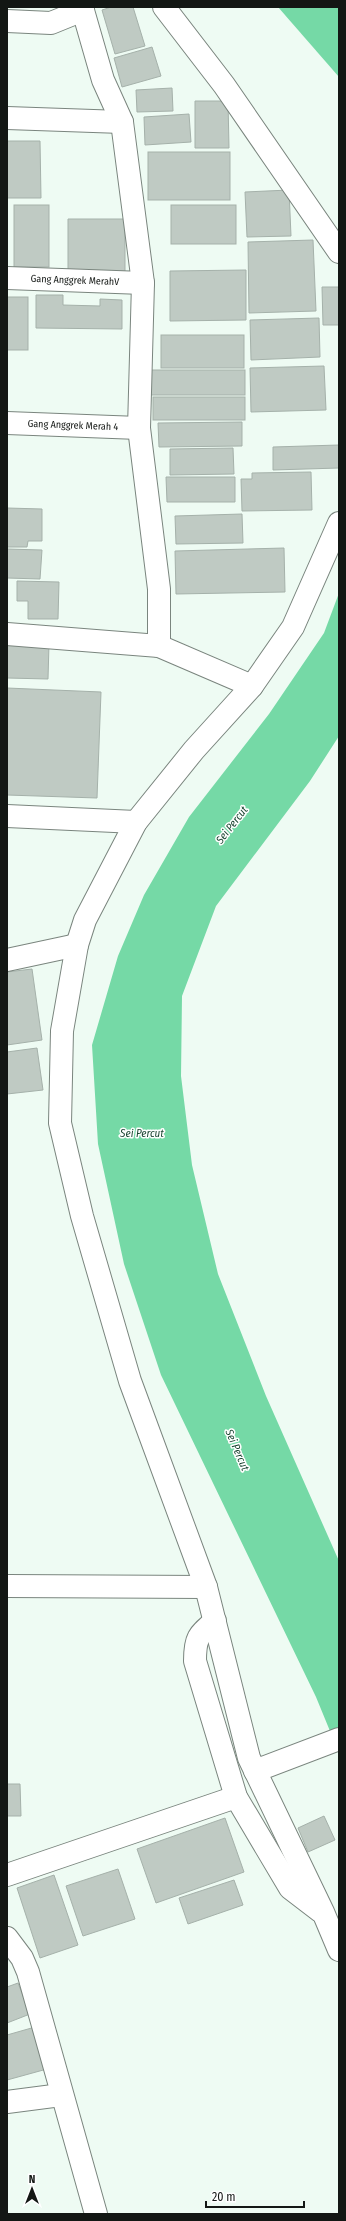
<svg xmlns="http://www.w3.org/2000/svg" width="346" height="2221" font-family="'Fira Sans Condensed',sans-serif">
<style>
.water{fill:#75d9a6}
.building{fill:#bfcac3;stroke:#a5b1aa}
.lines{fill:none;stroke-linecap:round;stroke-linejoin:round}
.minor-casing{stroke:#7a857e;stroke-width:24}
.minor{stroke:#fff;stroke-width:22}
.labels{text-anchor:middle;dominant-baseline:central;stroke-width:3;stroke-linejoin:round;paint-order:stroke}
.street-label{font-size:10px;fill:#131714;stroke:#fff}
.water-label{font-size:11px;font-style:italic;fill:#143f2b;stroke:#fff}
</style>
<rect width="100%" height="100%" fill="#eefbf3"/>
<g class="water">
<path d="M278 7H339V77Z"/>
<path d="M339 593V736L310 781 216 906 182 996 181 1076 192 1165 218 1274 266 1396 339 1561V1753L316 1697 161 1375 124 1264 98 1144 92 1045 118 956 144 895 189 817 269 714 324 633Z"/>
</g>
<g class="building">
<path d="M111 7H133L145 46 115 54 102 10Z"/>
<path d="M152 47 161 76 122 87 114 58Z"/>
<path d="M172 88 173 111 137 112 136 90Z"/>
<path d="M195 101H228L229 148H195Z"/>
<path d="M189 114 191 142 145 145 144 117Z"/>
<path d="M7 141H40L41 198H7Z"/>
<rect x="148" y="152" width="82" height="48"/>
<path d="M289 190 291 236 247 237 245 192Z"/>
<rect x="14" y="205" width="35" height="62"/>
<rect x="171" y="205" width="65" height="39"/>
<path d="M68 219H125V274L68 273Z"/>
<path d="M313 240 316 311 249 313 248 242Z"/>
<path d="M246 270V320L170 321V271Z"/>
<path d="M322 287H339V325H323Z"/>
<path d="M36 295H63V305L100 306V299L122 300V329L36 328Z"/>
<rect x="7" y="297" width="21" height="53"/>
<path d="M319 318 320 357 251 360 250 320Z"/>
<rect x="161" y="335" width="83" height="33"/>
<path d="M324 366 326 410 251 412 250 368Z"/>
<rect x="150" y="370" width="95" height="25"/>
<rect x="153" y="397" width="92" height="23"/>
<path d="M242 422V446L159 447 158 423Z"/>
<path d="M339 445V468L273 470V447Z"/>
<path d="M233 448 234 474 170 475V449Z"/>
<path d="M311 472 312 510 242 511 241 479H252V473Z"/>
<path d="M166 477H235V502H167Z"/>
<path d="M7 508 42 509V541H28L27 547H7Z"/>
<path d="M242 514 243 543 176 544 175 516Z"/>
<path d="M284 548 285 592 176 594 175 551Z"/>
<path d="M7 549 42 550 40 579 7 578Z"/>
<path d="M17 581 59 582 58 619H28V601H17Z"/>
<path d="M7 643 49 644 48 679 7 678Z"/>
<path d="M7 688 101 692 97 798 7 795Z"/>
<path d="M32 969 42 1040 7 1045V972Z"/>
<path d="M37 1048 43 1090 7 1094V1052Z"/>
<path d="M7 1784H20L21 1816H7Z"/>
<path d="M324 1816 335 1840 308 1852 298 1828Z"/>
<path d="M225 1818 244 1872 156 1903 137 1849Z"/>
<path d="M118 1869 135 1919 83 1936 66 1886Z"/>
<path d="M54 1875 78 1945 40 1958 17 1888Z"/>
<path d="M234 1880 243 1905 188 1924 179 1898Z"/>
<path d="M18 1983 30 2014 7 2023V1987Z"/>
<path d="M35 2027 47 2069 7 2080V2035Z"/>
</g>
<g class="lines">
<g class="minor-casing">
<g id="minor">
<path d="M82 7 103 80 122 122 143 283 139 428 159 589V646"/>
<path d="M164 7 224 85 339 252"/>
<path d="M7 21 51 23 83 10"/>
<path d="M7 118 122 122"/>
<path id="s1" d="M7 278 143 283"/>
<path id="s2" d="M7 423 139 428"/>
<path d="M339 523 293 627 252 686 194 750 136 822 85 920 77 945 62 1031 60 1123 82 1216 130 1381 206 1587 249 1758 323 1912 339 1950"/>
<path d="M7 634 159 646 252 686"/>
<path d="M7 816 136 822"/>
<path d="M7 960 77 945"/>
<path d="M7 1586 206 1587"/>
<path d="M215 1621C198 1635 195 1638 195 1661L236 1797 290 1888 320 1911"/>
<path d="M255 1771 339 1739"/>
<path d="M7 1875 236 1797"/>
<path d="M7 1938 22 1958 28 1972 96 2214"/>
<path d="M7 2102 61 2095"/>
</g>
</g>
<use href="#minor" class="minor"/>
</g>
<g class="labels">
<g class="street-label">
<text stroke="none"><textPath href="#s1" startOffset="68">Gang Anggrek MerahV</textPath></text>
<text stroke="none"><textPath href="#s2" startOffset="66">Gang Anggrek Merah 4</textPath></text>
</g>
<g class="water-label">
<text transform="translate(232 825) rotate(-52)">Sei Percut</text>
<text x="142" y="1133">Sei Percut</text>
<text transform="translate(237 1450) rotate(67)">Sei Percut</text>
</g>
</g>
<rect width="346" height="2221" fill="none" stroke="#131714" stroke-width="16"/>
<g transform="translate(32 2189)" stroke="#ffffff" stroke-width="3" paint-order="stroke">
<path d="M0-3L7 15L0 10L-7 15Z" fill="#131714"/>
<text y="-6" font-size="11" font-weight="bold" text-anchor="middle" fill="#131714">N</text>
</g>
<path d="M206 2201v6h98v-6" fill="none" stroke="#131714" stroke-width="2"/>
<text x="212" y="2201" font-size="12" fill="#131714" stroke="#ffffff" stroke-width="3" paint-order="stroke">20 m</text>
</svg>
